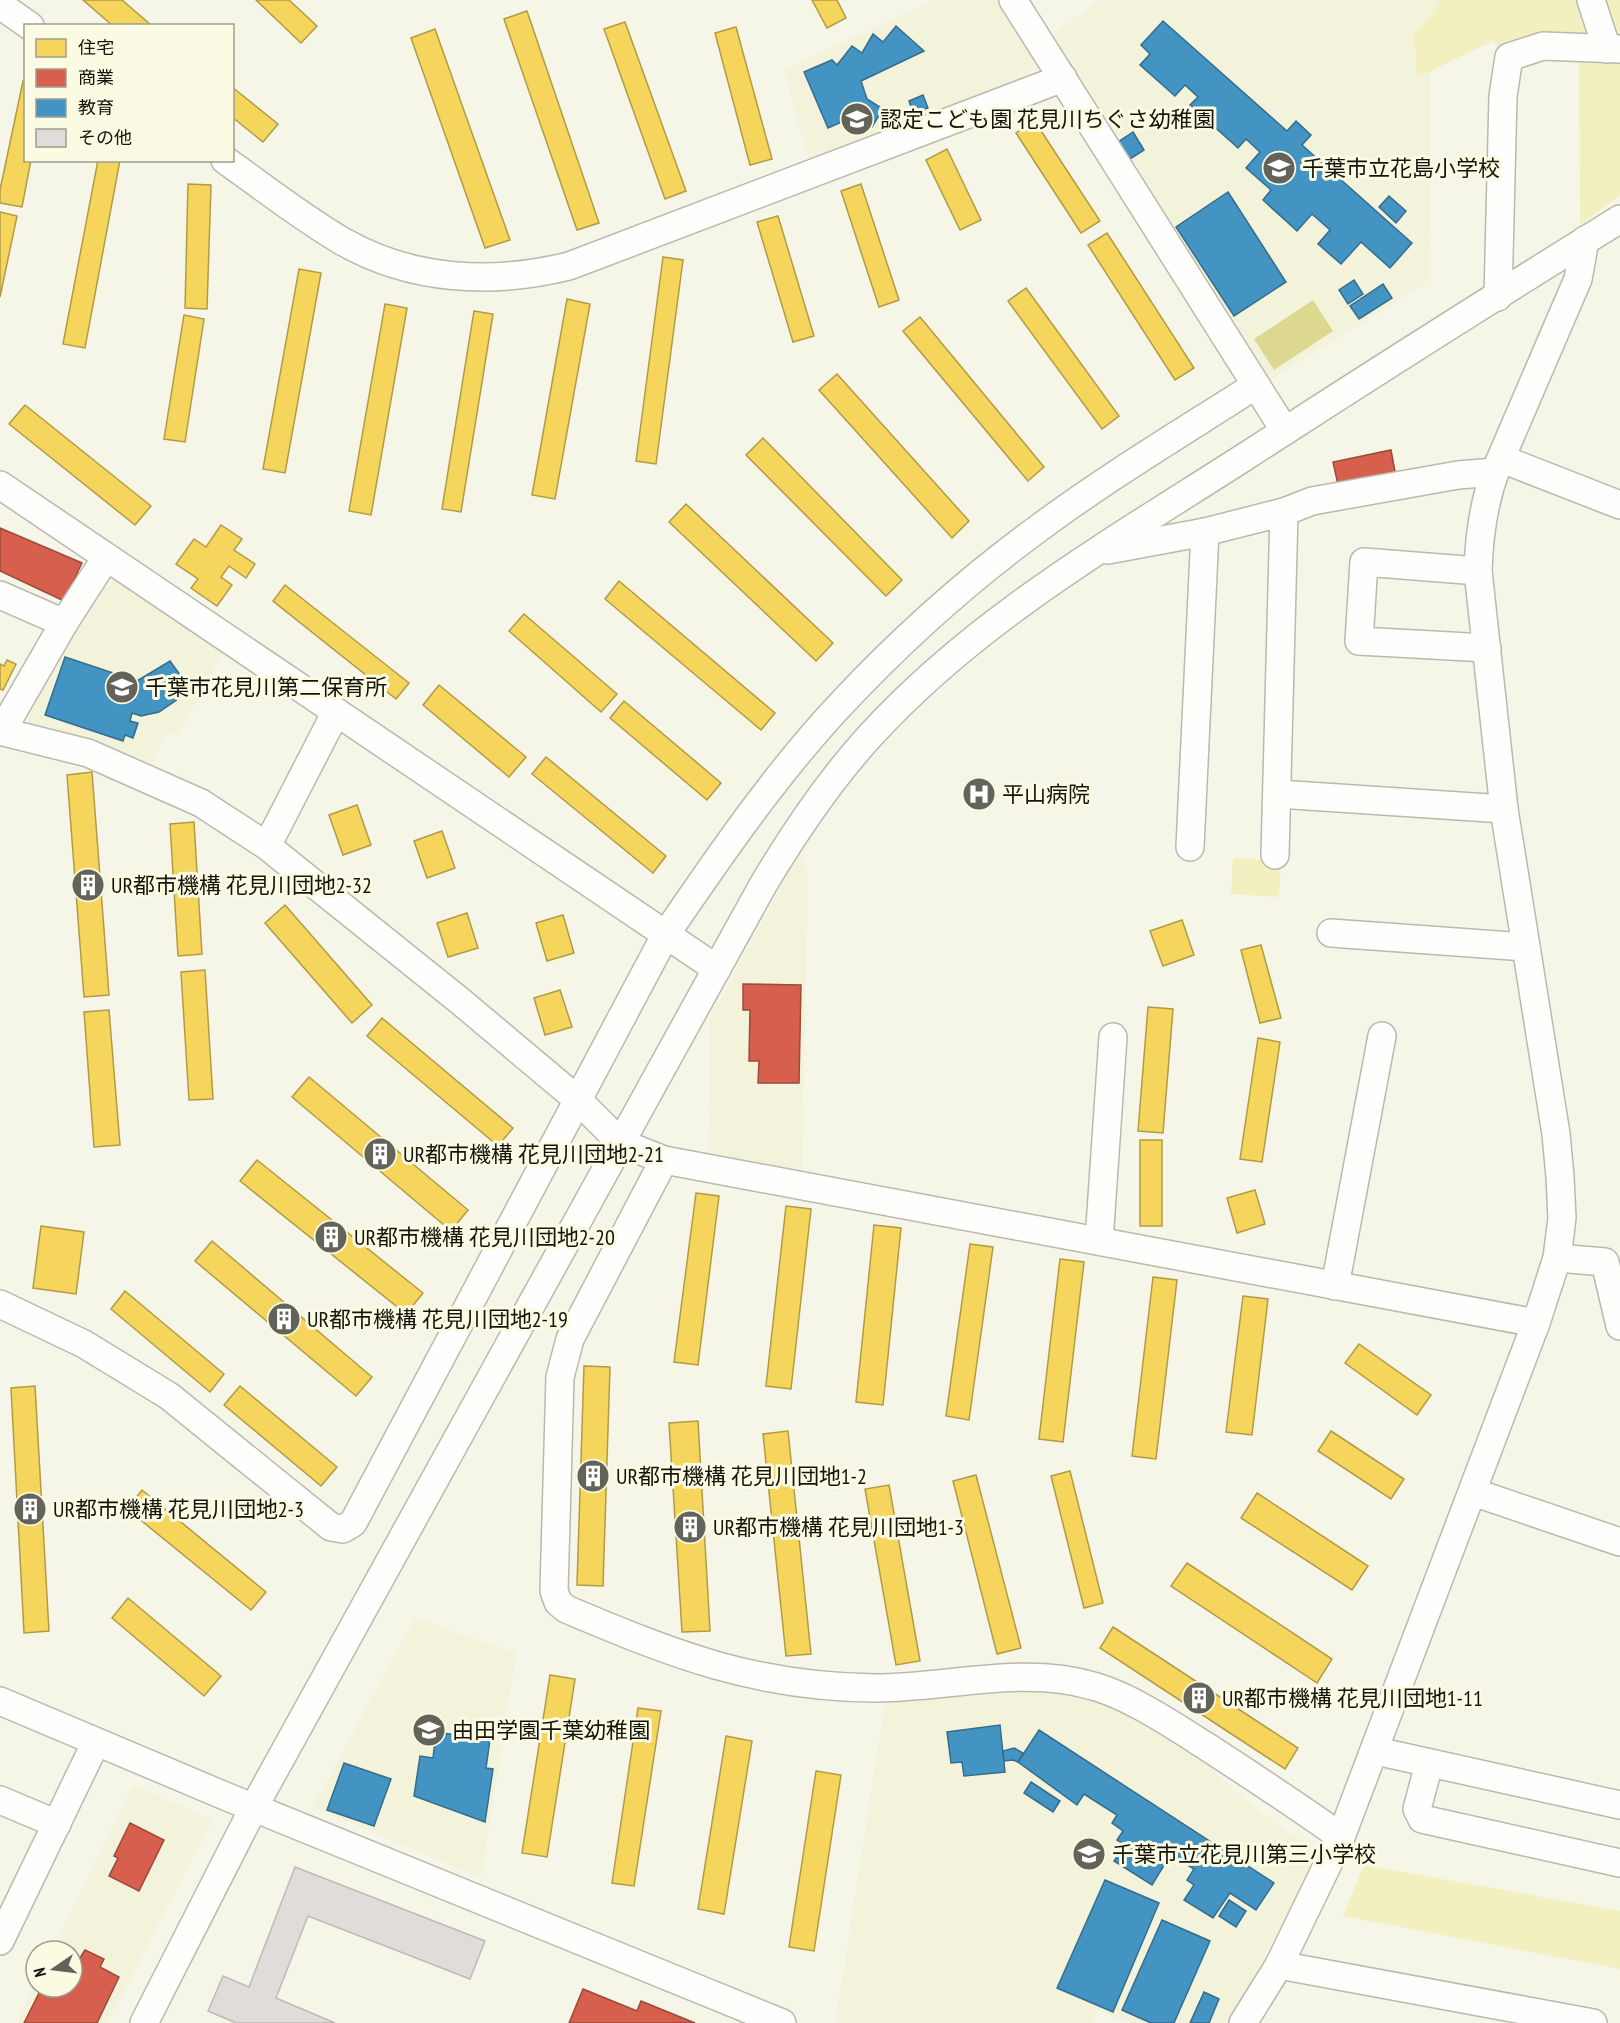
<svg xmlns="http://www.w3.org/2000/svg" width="1620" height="2023" font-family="'PT Sans Narrow','Noto Sans JP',sans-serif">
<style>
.built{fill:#f3f3dc}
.green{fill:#f3f0bf}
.water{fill:#ddd890}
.homes{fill:#f6d55c;stroke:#b29b44;stroke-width:1.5}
.shops{fill:#d6604d;stroke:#9c493a;stroke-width:1.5}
.schools{fill:#4393c3;stroke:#356d8c;stroke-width:1.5}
.building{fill:#e0dcda;stroke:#bdbab7;stroke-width:1.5}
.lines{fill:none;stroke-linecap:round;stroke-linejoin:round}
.minor-casing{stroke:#bab9af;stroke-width:30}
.minor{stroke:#fefefc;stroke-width:27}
.labels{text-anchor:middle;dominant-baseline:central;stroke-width:6;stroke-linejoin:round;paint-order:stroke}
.poi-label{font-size:22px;fill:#15140c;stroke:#fbfae2;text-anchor:start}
</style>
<rect width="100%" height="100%" fill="#f5f5e8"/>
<g class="built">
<path d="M934 0H998L1032 52 1034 68 1030 74 809 161 784 70Z"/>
<path d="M1100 0H1469L1430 55 1429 281 1265 383 1046 39Z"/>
<path d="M114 579 222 653 178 736 168 731 151 765 91 741 27 722 55 651 98 582 108 588Z"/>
<path d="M804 855 808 876 802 1176 711 1160 710 1018 796 859Z"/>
<path d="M415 1618 516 1653 481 1878 313 1807Z"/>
<path d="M1048 1691 1091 1699 1121 1711 1168 1737 1192 1752 1253 1807 1314 1849 1317 1859 1228 2023H1128L1098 2010 1093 2023H844L836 2019 885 1702Z"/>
<path d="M133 1785 212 1820 107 2023H17L36 1983V1987H72V1951H52Z"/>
</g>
<g class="green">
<path d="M1442 0H1620V195L1580 225 1579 39 1495 45V40L1417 78 1414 35Z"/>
<path d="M1233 858 1281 861 1279 897 1231 894Z"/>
<path d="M1364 1865 1620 1911V1969L1343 1916Z"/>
</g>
<path class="water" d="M1313 300 1333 331 1274 370 1254 339Z"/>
<g class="homes">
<path d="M83 0H122L152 26H113Z"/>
<path d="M256 0H289L317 26 301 43Z"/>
<path d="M812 0H837L846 18 827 28Z"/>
<path d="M527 11 599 223 577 230 504 19Z"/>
<path d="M625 22 686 191 665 199 604 29Z"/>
<path d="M736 27 772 159 750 165 715 33Z"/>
<path d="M435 29 510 240 485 248 411 38Z"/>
<path d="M23 81H26V160H31L22 207 0 203V190Z"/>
<path d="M232 87 278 124 263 142 232 117Z"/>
<path d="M1034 120 1100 221 1081 233 1016 133Z"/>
<path d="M947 149 981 220 960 230 926 160Z"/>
<path d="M98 160H120L85 348 63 344Z"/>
<path d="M188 184 211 185 207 309 185 308Z"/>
<path d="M861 184 899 300 879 307 841 191Z"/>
<path d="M0 212 17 216 0 297Z"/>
<path d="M778 216 814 336 793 342 757 222Z"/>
<path d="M1107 233 1194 368 1175 380 1088 245Z"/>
<path d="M663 257 683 260 656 464 636 461Z"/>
<path d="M299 269 321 273 285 473 263 469Z"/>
<path d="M1026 288 1119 416 1102 429 1008 301Z"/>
<path d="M567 299 590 304 555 499 532 495Z"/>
<path d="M385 304 407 308 371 515 349 511Z"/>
<path d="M474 311 493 314 461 512 442 509Z"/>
<path d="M184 315 204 319 185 442 164 439Z"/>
<path d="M920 317 1044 467 1028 481 903 331Z"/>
<path d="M837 374 969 521 952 538 819 390Z"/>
<path d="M25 405 151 506 135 525 9 424Z"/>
<path d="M763 438 902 580 886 596 746 455Z"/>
<path d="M686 504 833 643 816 661 669 522Z"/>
<path d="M221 525 242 539 234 550 255 564 246 578 229 566 221 577 232 585 217 606 191 588 198 579 176 564 194 539 206 547Z"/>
<path d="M619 581 775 713 761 730 605 599Z"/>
<path d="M285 585 409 683 396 699 273 601Z"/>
<path d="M524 614 617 694 601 712 509 631Z"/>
<path d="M7 660 16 664 3 690 0 689V664L4 666Z"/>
<path d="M439 685 526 757 509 777 423 705Z"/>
<path d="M624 701 721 783 707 800 610 718Z"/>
<path d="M546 757 666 856 653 873 532 774Z"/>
<path d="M92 772 109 995 84 997 67 775Z"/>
<path d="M357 805 371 845 343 855 329 815Z"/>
<path d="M194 822 202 954 178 956 170 824Z"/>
<path d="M442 831 455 868 427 878 414 841Z"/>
<path d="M285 905 372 1005 352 1023 265 923Z"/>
<path d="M467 913 478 948 448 957 437 923Z"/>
<path d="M563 915 574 953 547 961 536 923Z"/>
<path d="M1182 920 1194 955 1163 966 1150 931Z"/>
<path d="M1261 945 1281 1018 1260 1023 1241 950Z"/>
<path d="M205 970 213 1099 189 1100 181 972Z"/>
<path d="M560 990 572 1027 545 1035 534 998Z"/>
<path d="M1148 1007 1173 1009 1163 1133 1138 1131Z"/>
<path d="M109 1010 120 1145 94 1147 84 1012Z"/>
<path d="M382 1018 513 1128 498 1146 367 1036Z"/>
<path d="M1258 1038 1280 1042 1262 1162 1240 1159Z"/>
<path d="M309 1077 468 1210 451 1231 292 1097Z"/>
<rect x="1140" y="1140" width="22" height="86"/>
<path d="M257 1160 423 1293 406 1314 240 1181Z"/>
<path d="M1255 1190 1265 1224 1237 1233 1227 1198Z"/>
<path d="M696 1193 719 1196 698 1365 674 1362Z"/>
<path d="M786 1206 811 1209 791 1389 766 1386Z"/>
<path d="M874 1225 901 1228 883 1405 856 1402Z"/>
<path d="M41 1226 84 1232 76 1294 33 1288Z"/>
<path d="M212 1241 372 1377 356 1396 195 1261Z"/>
<path d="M970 1244 993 1247 969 1420 946 1416Z"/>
<path d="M1060 1259 1084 1262 1063 1442 1039 1439Z"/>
<path d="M1153 1277 1177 1280 1156 1459 1132 1456Z"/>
<path d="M125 1291 224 1374 210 1392 111 1309Z"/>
<path d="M1243 1296 1268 1299 1252 1435 1226 1432Z"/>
<path d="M1359 1344 1431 1395 1417 1415 1345 1363Z"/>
<path d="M584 1366 610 1367 603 1586 577 1585Z"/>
<path d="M35 1386 49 1631 24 1633 11 1388Z"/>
<path d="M240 1386 337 1467 321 1486 224 1405Z"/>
<path d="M698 1421 710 1631 682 1632 669 1423Z"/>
<path d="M788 1431 811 1654 786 1656 763 1434Z"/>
<path d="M1331 1431 1404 1479 1391 1499 1318 1451Z"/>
<path d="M1070 1471 1103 1603 1084 1608 1051 1476Z"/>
<path d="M976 1475 1021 1648 997 1654 953 1481Z"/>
<path d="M889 1485 920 1661 896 1665 865 1489Z"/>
<path d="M142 1490 266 1592 251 1610 127 1509Z"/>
<path d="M1257 1493 1368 1566 1352 1590 1241 1518Z"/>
<path d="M1187 1563 1332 1659 1317 1683 1171 1586Z"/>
<path d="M128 1598 221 1676 204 1696 112 1618Z"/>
<path d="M1113 1627 1298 1748 1285 1769 1100 1648Z"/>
<path d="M550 1675 575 1679 547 1857 522 1853Z"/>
<path d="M638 1708 661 1711 634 1886 612 1883Z"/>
<path d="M726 1736 752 1741 724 1914 698 1909Z"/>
<path d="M816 1771 841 1775 814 1951 789 1947Z"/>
</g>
<g class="shops">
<path d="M1391 450 1396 477 1339 489 1333 462Z"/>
<path d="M0 528 82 563 64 601 0 571Z"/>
<path d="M743 984 801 985 799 1083H758L759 1061H749L750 1010H743Z"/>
<path d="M130 1823 164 1840 139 1891 109 1876 118 1858 114 1856Z"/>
<path d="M85 1950 104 1959 100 1967 119 1977 97 2023H24L42 1987H72V1953L80 1958Z"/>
<path d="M583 1989 637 2011 641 2001 695 2023H569Z"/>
</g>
<g class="schools">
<path d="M1163 21 1287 131 1296 121 1311 135 1302 145 1412 243 1390 268 1361 242 1341 264 1318 244 1330 230 1312 214 1297 231 1263 200 1271 190 1246 168 1260 152 1246 139 1238 148 1190 105 1198 97 1185 85 1175 96 1140 65 1150 54 1141 45Z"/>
<path d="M896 26 924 51 861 81 867 99 883 109 872 127 853 117 828 128 804 72 832 60 837 65 852 46 862 53 873 34 883 42Z"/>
<path d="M923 95 928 108 913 113 909 101Z"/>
<path d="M1133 132 1144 150 1130 159 1118 142Z"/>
<path d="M1228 192 1286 282 1234 316 1176 227Z"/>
<path d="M1389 196 1406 211 1396 223 1379 207Z"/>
<path d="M1354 280 1363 294 1348 304 1339 290Z"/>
<path d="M1383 284 1392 298 1359 319 1350 306Z"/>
<path d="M65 657 137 681 170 661 191 690 159 712 141 716 132 713 130 721 138 723 133 738 125 735 123 741 45 715Z"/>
<path d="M1000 1725 1005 1772 964 1776 962 1762 951 1763 947 1732Z"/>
<path d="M1039 1730 1274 1883 1256 1910 1230 1893 1213 1918 1184 1900 1194 1885 1187 1880 1194 1869 1150 1841 1147 1845 1168 1859 1152 1885 1114 1861 1125 1845 1117 1840 1123 1831 1112 1823 1117 1815 1084 1794 1077 1805 1018 1762Z"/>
<path d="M436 1732 490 1740 486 1768 493 1769 485 1822 414 1796 420 1756 433 1758Z"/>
<path d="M1014 1748 1023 1753 1018 1762 1013 1760 1004 1761 1003 1751Z"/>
<path d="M344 1763 391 1779 374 1826 327 1810Z"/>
<path d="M1031 1782 1060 1801 1053 1812 1024 1793Z"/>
<path d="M1105 1880 1159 1903 1113 2012 1057 1988Z"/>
<path d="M1229 1900 1246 1911 1236 1927 1219 1916Z"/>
<path d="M1162 1920 1210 1941 1174 2023H1151L1122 2010Z"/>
<path d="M1204 1992 1219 1999 1209 2023H1190Z"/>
</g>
<path class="building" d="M295 1867 485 1941 470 1979 308 1916 276 1998 335 2023H236L208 2011 223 1976 249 1987Z"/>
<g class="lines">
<g class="minor-casing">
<g id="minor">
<path d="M1013 0 1285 431"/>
<path d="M1591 0 1607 49"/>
<path d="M0 5 30 26"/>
<path d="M225 160C263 187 301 217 342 241 411 281 493 285 569 266L1063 78"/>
<path d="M1498 297 1503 96 1509 57 1543 46 1620 49"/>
<path d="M1502 459 1620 505"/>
<path d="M0 485 717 969"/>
<path d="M1108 550 1205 532 1284 512 1312 501 1458 475 1495 472"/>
<path d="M1478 571 1364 562 1359 641 1487 648"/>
<path d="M0 595 64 623"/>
<path d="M7 722 64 623 100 567"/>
<path d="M0 731 88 753 201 803 267 846 460 1001 578 1100 621 1143 664 1160 1536 1323"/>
<path d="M1278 794 1504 809"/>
<path d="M267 846 336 712"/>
<path d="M1190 847 1205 532"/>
<path d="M1275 855 1284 512"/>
<path d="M1331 933 1526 947"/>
<path d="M664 1160 570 1339 560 1377 554 1591 558 1602 566 1609C675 1655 755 1687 876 1688 947 1688 1024 1665 1093 1686 1130 1696 1176 1727 1209 1748 1253 1777 1298 1806 1341 1837"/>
<path d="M1099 1241 1113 1037"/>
<path d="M1557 1258 1605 1262 1620 1326"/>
<path d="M1335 1286 1382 1036"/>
<path d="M0 1304 84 1344 169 1396 331 1527 343 1529 353 1523 666 934C720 855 777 772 842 703 902 639 969 579 1039 528 1109 476 1183 432 1256 385"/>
<path d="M1473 1492 1620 1542"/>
<path d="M0 1701 225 1796 782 2023"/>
<path d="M1376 1751 1620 1805"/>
<path d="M1429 1764 1417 1809 1422 1819 1620 1863"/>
<path d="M0 1800 57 1824"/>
<path d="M0 1941 96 1742"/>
<path d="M1279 1965 1593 2023"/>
<path d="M144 2023 254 1807 763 885C794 833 828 782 869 737 974 621 1112 542 1243 458 1368 377 1494 297 1620 219"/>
<path d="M1243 2023 1279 1965 1341 1837 1536 1323 1557 1258 1562 1218 1560 1177 1556 1134 1504 809 1478 571C1479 536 1483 505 1495 472L1578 279 1585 240"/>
</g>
</g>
<use href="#minor" class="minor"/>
</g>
<defs>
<g id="school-disc" transform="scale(1.725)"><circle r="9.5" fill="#636359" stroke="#fbfae2"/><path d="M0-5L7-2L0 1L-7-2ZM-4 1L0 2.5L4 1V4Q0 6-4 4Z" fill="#fff"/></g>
<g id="hospital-disc" transform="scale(1.725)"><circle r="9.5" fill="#636359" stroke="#fbfae2"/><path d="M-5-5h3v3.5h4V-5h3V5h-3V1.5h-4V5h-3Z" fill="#fff"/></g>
<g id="building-disc" transform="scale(1.725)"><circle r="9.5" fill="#636359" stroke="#fbfae2"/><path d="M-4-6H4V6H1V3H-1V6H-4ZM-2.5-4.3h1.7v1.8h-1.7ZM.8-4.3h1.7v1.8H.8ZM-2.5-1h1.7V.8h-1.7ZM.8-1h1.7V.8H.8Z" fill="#fff"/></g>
</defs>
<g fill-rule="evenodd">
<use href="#school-disc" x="857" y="119"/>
<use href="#school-disc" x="1279" y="168"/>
<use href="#school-disc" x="122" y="687"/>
<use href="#hospital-disc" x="979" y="794"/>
<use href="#building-disc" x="88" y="885"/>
<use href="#building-disc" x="380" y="1154"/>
<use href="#building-disc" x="331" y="1237"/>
<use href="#building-disc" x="284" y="1319"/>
<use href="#building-disc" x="593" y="1476"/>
<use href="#building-disc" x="30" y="1509"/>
<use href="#building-disc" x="690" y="1527"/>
<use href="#building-disc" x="1199" y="1698"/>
<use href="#school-disc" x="429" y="1730"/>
<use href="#school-disc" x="1089" y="1854"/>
</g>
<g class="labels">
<g class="poi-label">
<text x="880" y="119">認定こども園 花見川ちぐさ幼稚園</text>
<text x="1302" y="168">千葉市立花島小学校</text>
<text x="145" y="687">千葉市花見川第二保育所</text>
<text x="1002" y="794">平山病院</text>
<text x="111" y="885">UR都市機構 花見川団地2-32</text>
<text x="403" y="1154">UR都市機構 花見川団地2-21</text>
<text x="354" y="1237">UR都市機構 花見川団地2-20</text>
<text x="307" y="1319">UR都市機構 花見川団地2-19</text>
<text x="616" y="1476">UR都市機構 花見川団地1-2</text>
<text x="53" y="1509">UR都市機構 花見川団地2-3</text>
<text x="713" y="1527">UR都市機構 花見川団地1-3</text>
<text x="1222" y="1698">UR都市機構 花見川団地1-11</text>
<text x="452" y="1730">由田学園千葉幼稚園</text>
<text x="1112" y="1854">千葉市立花見川第三小学校</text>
</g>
</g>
<rect x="24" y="24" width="210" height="138" fill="#fbfae2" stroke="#9f9e8c" stroke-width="1.5"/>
<rect x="36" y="39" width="30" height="18" fill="#f6d55c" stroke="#9f9e8c" stroke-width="1.5"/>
<text x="78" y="54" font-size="18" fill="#15140c">住宅</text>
<rect x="36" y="69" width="30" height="18" fill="#d6604d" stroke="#9f9e8c" stroke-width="1.5"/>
<text x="78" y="84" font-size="18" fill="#15140c">商業</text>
<rect x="36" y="99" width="30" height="18" fill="#4393c3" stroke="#9f9e8c" stroke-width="1.5"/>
<text x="78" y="114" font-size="18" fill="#15140c">教育</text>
<rect x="36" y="129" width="30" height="18" fill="#e0dcda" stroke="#9f9e8c" stroke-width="1.5"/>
<text x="78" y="144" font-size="18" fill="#15140c">その他</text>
<g transform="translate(54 1969) rotate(256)"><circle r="28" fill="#fbfae2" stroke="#9f9e8c" stroke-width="1.5"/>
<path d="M0-4.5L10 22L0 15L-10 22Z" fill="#636359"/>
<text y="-9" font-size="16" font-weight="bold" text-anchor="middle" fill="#15140c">N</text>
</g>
</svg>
